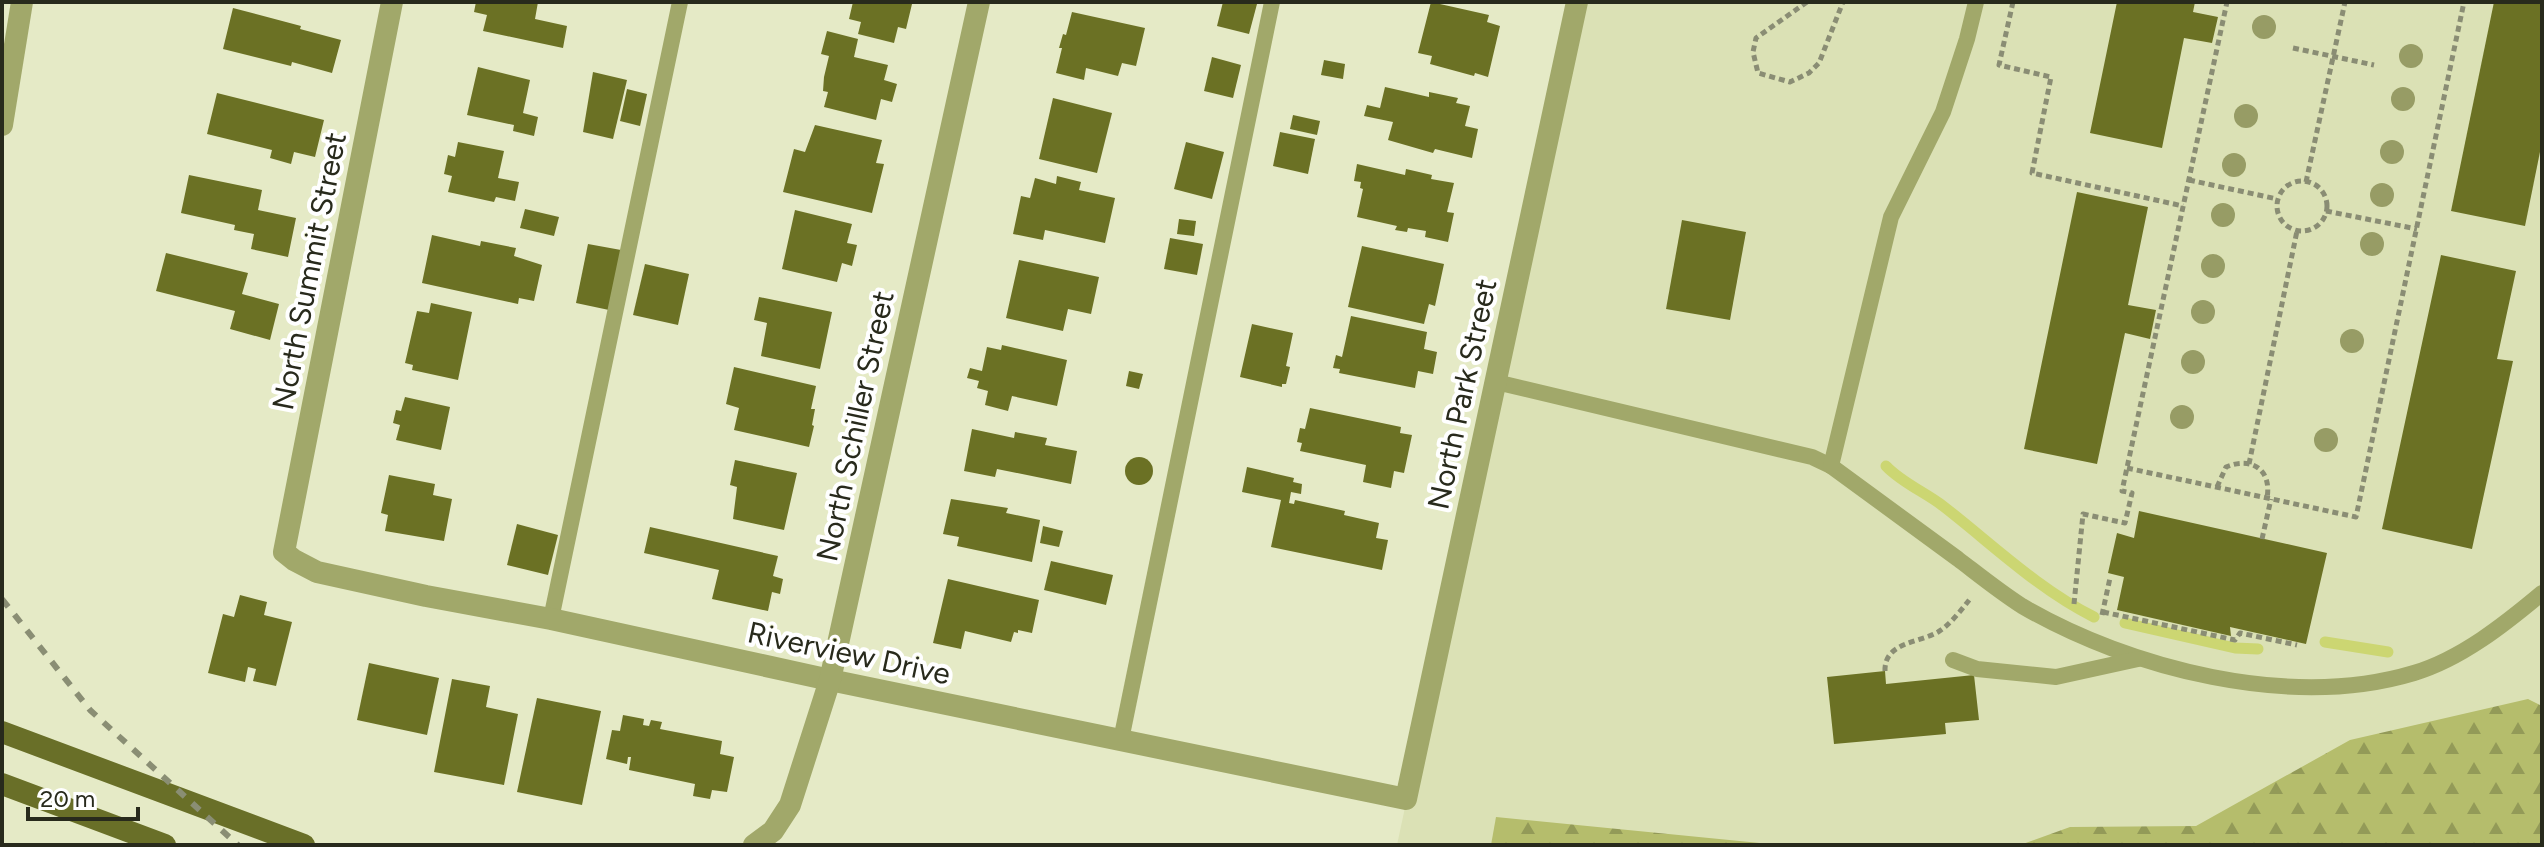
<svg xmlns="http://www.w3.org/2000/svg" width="2544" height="847" font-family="Figtree,sans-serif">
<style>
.built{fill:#dbe1b5}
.forest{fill:url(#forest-firs)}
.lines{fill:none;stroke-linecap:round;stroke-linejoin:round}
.stream{stroke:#ccd672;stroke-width:11}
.building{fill:#6b7124}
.path{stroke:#8a8d74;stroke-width:5;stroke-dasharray:6 4;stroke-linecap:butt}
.service{stroke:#a1a86a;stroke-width:16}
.minor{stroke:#a1a86a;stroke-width:22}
.primary{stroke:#696f28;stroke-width:22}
.rail{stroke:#8a8e74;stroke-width:6;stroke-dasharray:10 10;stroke-linecap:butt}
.tree{fill:#979c65}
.labels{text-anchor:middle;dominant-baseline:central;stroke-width:8;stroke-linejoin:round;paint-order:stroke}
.street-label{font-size:30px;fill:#282a1c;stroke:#fff}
</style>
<defs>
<pattern id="forest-firs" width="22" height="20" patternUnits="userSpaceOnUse" patternTransform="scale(2)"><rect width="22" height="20" fill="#b5bd6c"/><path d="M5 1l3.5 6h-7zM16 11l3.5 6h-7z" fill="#939a58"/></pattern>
</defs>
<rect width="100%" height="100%" fill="#e5eac6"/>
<path class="built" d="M1577 2H2542V845H1397Z"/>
<g class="forest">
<path d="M2528 699 2542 706V845H2020L2070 827 2196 826 2350 740Z"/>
<path d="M1496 817 1781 845H1491Z"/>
</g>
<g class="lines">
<g class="stream">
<path d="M1886 466C1902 483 1925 492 1943 506 1992 544 2038 589 2094 617"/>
<path d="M2125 623 2235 648 2258 649"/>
<path d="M2325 642 2388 652"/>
</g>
</g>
<g class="building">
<path d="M476 2H538L535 19 567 26 563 48 483 31 487 15 474 12Z"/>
<path d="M853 2 912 4 906 29 898 27 894 43 858 34 861 22 849 19Z"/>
<path d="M1223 2 1257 4 1249 34 1217 26Z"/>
<path d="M1431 2 1489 15 1487 22 1500 26 1488 77 1475 73 1474 76 1430 64 1432 56 1418 53Z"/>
<path d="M2117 2H2195L2193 12 2218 17 2212 43 2184 38 2162 148 2090 133Z"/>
<path d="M2494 2H2542V142L2525 226 2451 211Z"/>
<path d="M233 8 301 26 300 29 341 40 332 73 292 62 291 66 223 49Z"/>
<path d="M1072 12 1145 28 1136 66 1122 63 1118 76 1086 68 1084 80 1056 73 1062 48H1059L1063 34 1066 35Z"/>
<path d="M827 31 858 39 854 57 888 65 884 80 897 84 892 102 881 99 876 120 824 107 828 92 823 91 824 77 829 56 821 54Z"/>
<path d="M1212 57 1241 65 1233 98 1204 91Z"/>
<path d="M1324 60 1345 64 1343 79 1321 75Z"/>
<path d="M478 67 530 80 523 113 538 117 534 136 513 131 514 125 467 115Z"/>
<path d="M593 72 627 80 613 139 583 132Z"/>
<path d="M1385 87 1429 97V92L1458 98 1456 103 1470 106 1465 126 1478 129 1472 158 1435 149 1433 153 1388 140 1393 122 1364 116 1367 105 1380 108Z"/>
<path d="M627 89 647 94 640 126 620 121Z"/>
<path d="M217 93 324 120 315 157 294 152 291 164 270 158 272 150 207 134Z"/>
<path d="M1053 98 1112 113 1097 173 1039 159Z"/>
<path d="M1293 115 1320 121 1317 135 1290 129Z"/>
<path d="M815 125 882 140 876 163 884 164 872 213 783 192 794 149 805 152Z"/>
<path d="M1280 132 1315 139 1308 174 1273 166Z"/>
<path d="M458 142 504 151 498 178 519 182 515 201 496 197 494 202 448 192 452 176 444 174 448 155 455 157Z"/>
<path d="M1186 142 1224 152 1212 199 1174 189Z"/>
<path d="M1357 164 1405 175 1406 169 1432 175 1431 179 1454 183 1447 212 1454 213 1448 242 1425 237 1426 231 1408 228 1407 232 1395 230 1397 226 1357 217 1363 189 1360 188 1361 182 1354 181Z"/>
<path d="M189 175 262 190 258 210 296 218 288 257 251 249 254 234 234 230 235 225 181 213Z"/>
<path d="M1057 176 1081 182 1079 190 1115 198 1105 243 1045 230 1043 240 1013 234 1021 196 1030 198 1035 178 1056 184Z"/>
<path d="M2077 192 2148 207 2128 305 2156 310 2150 339 2125 333 2097 464 2024 449Z"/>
<path d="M525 209 559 217 554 236 520 228Z"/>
<path d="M795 210 852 224 847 243 857 245 852 266 842 263 837 282 782 269Z"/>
<path d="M1179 219 1196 221 1194 236 1177 234Z"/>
<path d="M1682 220 1746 232 1730 320 1666 309Z"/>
<path d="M432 235 480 246 481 241 516 248 514 256 542 265 534 301 519 298 518 304 422 283Z"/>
<path d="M1170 238 1203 244 1197 275 1164 269Z"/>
<path d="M588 244 621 250 609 310 576 303Z"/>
<path d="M1362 246 1444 264 1435 306 1429 304 1424 324 1348 307Z"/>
<path d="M166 253 248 273 242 294 279 304 270 340 230 329 235 311 156 291Z"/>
<path d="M2441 255 2516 271 2497 359 2513 361 2472 549 2382 529Z"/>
<path d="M1019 260 1099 277 1091 314 1068 309 1063 331 1006 318Z"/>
<path d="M645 264 689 274 678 325 633 315Z"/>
<path d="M759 297 832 312 820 369 761 356 767 323 754 320Z"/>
<path d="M431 303 472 312 458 380 412 370 413 365 405 363 417 311 429 313Z"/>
<path d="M1351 316 1427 332 1424 349 1437 352 1433 374 1418 371 1415 388 1339 373 1340 369 1333 368 1336 355 1342 357Z"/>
<path d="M1252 324 1293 333 1286 366 1290 367 1286 384H1282V387L1240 377Z"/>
<path d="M1002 345 1067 360 1057 406 1012 396 1008 411 985 405 988 391 977 388 979 381 967 378 970 368 982 371 987 347 1001 350Z"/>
<path d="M734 367 816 386 811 409H815L812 425 814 426 809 447 734 430 739 408 726 404Z"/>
<path d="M1129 371 1143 374 1139 389 1126 386Z"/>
<path d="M405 397 450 407 441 450 396 440 400 425 393 423 396 410 401 411Z"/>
<path d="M1310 408 1401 427 1400 433 1412 435 1404 473 1394 471 1391 488 1363 482 1366 465 1300 451 1302 443 1297 442 1300 428 1305 429Z"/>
<path d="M972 429 1014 438 1015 432 1047 438 1045 445 1077 451 1071 484 997 469 995 477 964 471Z"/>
<circle cx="1139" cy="471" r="14"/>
<path d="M735 460 797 473 784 530 733 519 737 487 730 485Z"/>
<path d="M1247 467 1294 478 1293 482 1302 484 1301 494 1291 492 1289 503 1294 504 1295 500 1345 511 1344 515 1379 523 1376 538 1388 540 1382 570 1271 547 1281 500 1242 492Z"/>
<path d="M389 475 435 484 433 495 452 499 444 541 385 531 388 515 381 513Z"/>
<path d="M951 499 1008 508 1006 513 1040 520 1032 562 957 546 959 537 943 534Z"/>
<path d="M2139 511 2327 553 2306 644 2230 627 2231 636 2117 610 2124 577 2108 573 2117 533 2134 538Z"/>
<path d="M517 524 558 535 548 575 507 565Z"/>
<path d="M1043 526 1063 531 1059 547 1040 543Z"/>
<path d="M650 527 778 556 773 576 783 579 780 594 772 592 768 611 712 599 719 570 644 553Z"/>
<path d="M1051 561 1113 575 1106 605 1044 590Z"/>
<path d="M948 579 1039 600 1032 633 1018 630V633L1014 632 1011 642 965 631 961 649 933 643Z"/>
<path d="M240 595 267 602 264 615 292 622 276 686 253 681 256 669 248 667 245 682 208 673 223 614 234 617Z"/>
<path d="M369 663 439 678 427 735 357 720Z"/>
<path d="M1885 671 1886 684 1974 675 1979 720 1945 723 1946 734 1834 744 1827 677Z"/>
<path d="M452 679 490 686 486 707 518 714 504 785 434 772Z"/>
<path d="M537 698 601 711 582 805 517 792Z"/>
<path d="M623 715 644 719 643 725 649 726 651 720 662 722 660 729 722 741 720 754 734 757 727 792 712 790 710 799 693 796 695 784 629 770 631 757H628L627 764 606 759 612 730 620 731Z"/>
</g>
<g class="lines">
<g class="path">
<path d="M1807 2 1756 38 1753 52 1758 73 1790 82 1809 73 1819 63 1843 2"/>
<path d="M2013 2 1999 65 2051 77 2032 173 2183 206"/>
<path d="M2293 48 2374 65"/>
<path d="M2189 180 2277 199"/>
<circle cx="2302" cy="206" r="25"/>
<path d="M2306 182 2345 2"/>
<path d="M2326 211 2417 229"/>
<path d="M2249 464 2297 231"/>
<path d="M2127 468 2356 517 2464 2"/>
<path d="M2217 487 2226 467C2252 456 2272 470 2267 498"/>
<path d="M2262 539 2271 499"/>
<path d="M2074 604 2083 514 2125 523 2132 493 2122 491 2227 2"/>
<path d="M2103 612 2235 640 2240 633 2297 645"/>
<path d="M2102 615 2110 578"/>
<path d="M1885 671C1884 642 1919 643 1938 632 1951 624 1961 610 1970 599"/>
</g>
<g class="service">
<path d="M1496 382 1812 457 1831 466C1874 497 1916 528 1958 559 1979 575 2000 592 2022 606 2130 669 2291 710 2414 673 2461 659 2505 624 2542 593"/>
<path d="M1831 466 1891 217 1943 112 1967 39 1976 2"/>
<path d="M551 619 680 2"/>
<path d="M1953 660 1977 669 2056 677 2138 659"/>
<path d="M1121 740 1272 2"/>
</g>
<g class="minor">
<path d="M392 2 284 552 294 560 317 572 426 596 551 619 830 680 1406 799 1577 2"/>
<path d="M2 125 22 2"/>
<path d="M754 845 773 831 790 805 830 680 979 2"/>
</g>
<g class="primary">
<path d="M2 732 304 845"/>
<path d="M2 784 165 845"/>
</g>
<path class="rail" d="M2 599 90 710 238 845"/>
</g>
<g class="tree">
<circle cx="2264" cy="27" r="12"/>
<circle cx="2411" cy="56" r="12"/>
<circle cx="2403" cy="99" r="12"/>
<circle cx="2246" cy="116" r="12"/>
<circle cx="2392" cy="152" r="12"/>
<circle cx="2234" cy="165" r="12"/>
<circle cx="2382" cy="195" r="12"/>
<circle cx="2223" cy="215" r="12"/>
<circle cx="2372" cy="244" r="12"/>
<circle cx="2213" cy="266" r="12"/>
<circle cx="2203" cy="312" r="12"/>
<circle cx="2352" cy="341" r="12"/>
<circle cx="2193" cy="362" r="12"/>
<circle cx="2182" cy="417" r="12"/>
<circle cx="2326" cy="440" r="12"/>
</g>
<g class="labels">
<g class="street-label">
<text transform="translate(309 271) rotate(-79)">North Summit Street</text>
<text transform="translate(1462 394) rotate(-78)">North Park Street</text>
<text transform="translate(855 426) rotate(-78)">North Schiller Street</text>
<text transform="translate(849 653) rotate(12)">Riverview Drive</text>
</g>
</g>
<rect width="2544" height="847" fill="none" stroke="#282a1c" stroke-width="8"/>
<path d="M28 807v12h110v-12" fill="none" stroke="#282a1c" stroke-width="4"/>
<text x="40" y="807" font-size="24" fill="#282a1c" stroke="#ffffff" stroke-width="6" paint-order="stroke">20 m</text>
</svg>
